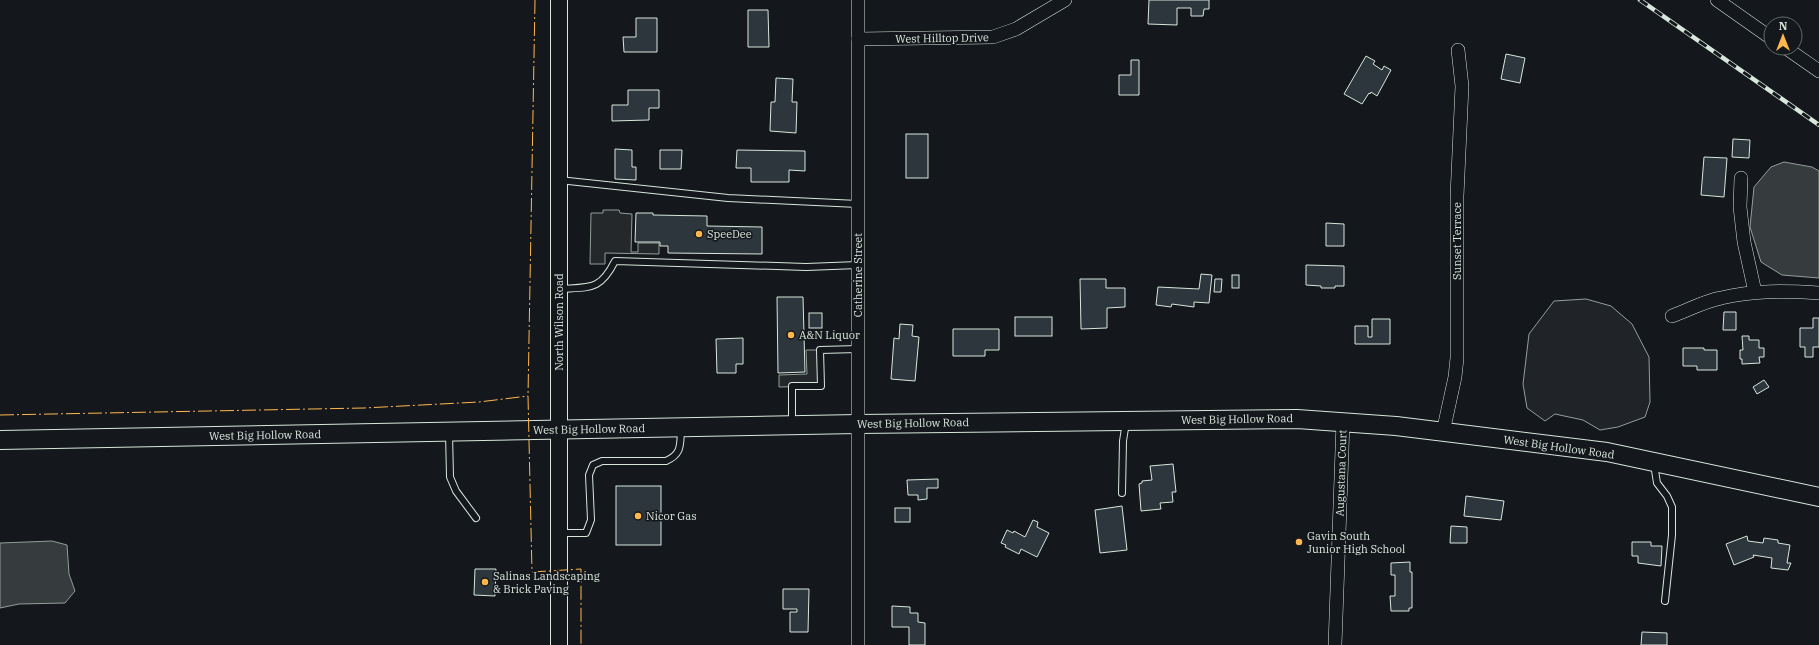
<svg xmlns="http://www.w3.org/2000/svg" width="1819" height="645" font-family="'IBM Plex Serif',serif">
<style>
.green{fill:#202428;stroke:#939e99}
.parking{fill:#24282b;stroke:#939e99}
.water{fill:#363b3e;stroke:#939e99}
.building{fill:#2c363c;stroke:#d8e6dc}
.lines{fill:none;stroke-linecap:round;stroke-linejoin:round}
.service-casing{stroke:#d8e6dc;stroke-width:8}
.minor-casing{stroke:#d8e6dc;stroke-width:14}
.tertiary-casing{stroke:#d8e6dc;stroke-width:18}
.secondary-casing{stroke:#d8e6dc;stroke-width:20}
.service{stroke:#14181c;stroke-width:6}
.minor{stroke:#14181c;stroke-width:13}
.tertiary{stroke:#14181c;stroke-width:16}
.secondary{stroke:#14181c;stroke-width:18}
.rail-casing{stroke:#d8e6dc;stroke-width:4.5}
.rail{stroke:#14181c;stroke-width:3;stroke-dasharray:9;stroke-linecap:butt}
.power{stroke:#ffb74d;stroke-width:1;stroke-dasharray:14 3 2 3;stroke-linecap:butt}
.poi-dot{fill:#ffb74d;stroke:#14181c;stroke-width:1.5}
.labels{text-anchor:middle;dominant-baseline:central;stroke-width:3;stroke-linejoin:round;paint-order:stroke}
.street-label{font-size:11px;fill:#d8e6dc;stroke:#14181c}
.poi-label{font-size:11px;fill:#d8e6dc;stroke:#14181c;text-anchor:start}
</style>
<rect width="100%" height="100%" fill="#14181c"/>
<path class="green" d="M1586 299 1611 306 1632 324 1649 357 1650 402 1645 417 1618 427 1600 430 1583 420 1555 414 1545 421 1527 408 1523 384 1529 334 1554 301Z"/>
<g class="parking">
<path d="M603 210H619L620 213 632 214 631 252H638V243H659V254L605 253V264H590L591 213H603Z"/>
<path d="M806 350H820L821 386 779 387V375L807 374Z"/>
</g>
<g class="water">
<path d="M1784 162 1812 167 1819 171V278L1782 275 1761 262 1750 227 1754 187 1771 167Z"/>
<path d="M52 541 67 545 69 574 75 591 65 603 19 604 0 608V543Z"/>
</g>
<g class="building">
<path d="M1149 0H1209V9H1204L1203 16H1191V8H1177V25L1148 24Z"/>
<path d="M748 10H768L769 47H748Z"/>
<path d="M636 18H657V52H624L623 37H636Z"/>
<path d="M1506 54 1525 58 1520 83 1501 79Z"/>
<path d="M1366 56 1375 61 1373 64 1382 70 1384 66 1391 70 1377 96 1371 92 1370 94 1369 93 1362 104 1344 94Z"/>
<path d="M1131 60H1139V95H1119V75H1131Z"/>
<path d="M776 78 793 79 792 102H797L796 133 770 131 771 102H775Z"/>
<path d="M628 90H659V108H649V120L612 121V105H628Z"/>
<rect x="906" y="134" width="22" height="44"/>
<path d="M1733 139 1750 140 1749 158 1732 157Z"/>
<path d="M615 149 632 150V167H636V180L615 179Z"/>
<path d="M660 150H682L681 169H660Z"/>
<path d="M737 150 805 151V171L789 170V182H751V168H736Z"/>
<path d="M1704 157 1727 158 1724 197 1701 195Z"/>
<path d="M636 213H653V215L707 216V226L762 227V254L668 253V246H660V242H635Z"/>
<path d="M1326 223 1344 224V246H1326Z"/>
<path d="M1306 265 1344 266V286H1335V288H1321V286L1306 285Z"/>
<path d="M1201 274 1212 275 1209 303 1194 302V307L1172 304 1171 307 1156 305 1158 287 1199 289Z"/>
<rect x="1232" y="275" width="7" height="13"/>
<path d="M1080 279H1106V288H1125V307L1107 308V328L1081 329Z"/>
<path d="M1215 279H1222L1221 292H1214Z"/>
<path d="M777 297H803L805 372 778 373Z"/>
<path d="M1724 312H1736V330H1723Z"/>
<rect x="809" y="313" width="13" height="15"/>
<rect x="1015" y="317" width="37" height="19"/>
<path d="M1813 318H1819V347H1813V357H1805V347H1800V328H1813Z"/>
<path d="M1372 319H1390V344H1355V326H1368V337H1372Z"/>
<path d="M900 324 913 325 912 336 919 337 915 381 891 379 894 338 899 339Z"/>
<path d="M953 329H999V350H985V356H953Z"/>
<path d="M1742 336H1749V340H1759V348H1764V357H1759L1760 363 1742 364V359H1740V350H1743Z"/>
<path d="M743 338V364H736V373H717L716 339Z"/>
<path d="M1683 348H1704V350H1717V370H1697V366H1683Z"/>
<path d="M1764 380 1769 387 1757 394 1753 387Z"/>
<path d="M1173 464 1176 492H1172L1173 502 1160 503 1161 509 1141 511 1139 484 1142 483V481L1152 480 1150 466Z"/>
<path d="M938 479V488H927V499L918 500V495H908L907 480Z"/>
<rect x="616" y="486" width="45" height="59"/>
<path d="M1466 496 1504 501 1501 520 1464 516Z"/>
<path d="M1122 506 1127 550 1100 553 1095 510Z"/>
<rect x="895" y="508" width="15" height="14"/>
<path d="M1033 520 1038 522 1037 527 1049 533 1037 557 1021 549 1019 554 1005 547 1006 545 1001 543 1007 530 1013 533 1014 531 1025 537Z"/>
<path d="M1451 526 1467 527V543H1450Z"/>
<path d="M1747 536 1748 541 1763 543 1764 538 1778 540V543L1790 545 1787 563H1791L1788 570 1771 568 1772 558 1753 555 1754 557 1734 565 1726 544Z"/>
<path d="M1632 542H1651V546H1662L1661 566 1638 563V556H1632Z"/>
<path d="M1410 562V572H1412V608H1409V611H1391L1390 596H1395V575H1391V563Z"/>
<path d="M475 569H496L495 596 474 595Z"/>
<path d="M783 589H809L808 632H790V612H797V609H783Z"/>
<path d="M892 606 910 607V613H918V622L925 623V645H909V627H892Z"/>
<path d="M1642 632 1667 633V645H1641Z"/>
</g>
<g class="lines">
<g class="service-casing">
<g id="service">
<path d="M559 180 728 198 858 204"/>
<path d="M559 289C590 287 600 291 615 261L806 267 858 265"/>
<path d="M792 423V386H821L820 350 858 349"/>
<path d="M449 433 450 477 456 491 476 518"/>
<path d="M1654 464 1657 483 1667 496 1672 507V535L1665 601"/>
<path d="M1122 493 1123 441 1126 422"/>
<path d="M560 533H586L591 520 589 475 593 465 602 461H666C682 454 680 445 681 430"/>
</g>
</g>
<g class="minor-casing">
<g id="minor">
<path d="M858 0V645"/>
<path d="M1717 0 1771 38"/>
<path d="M858 39 993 37 1016 29 1065 0"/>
<path d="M1786 48 1819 71"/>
<path d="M1741 178 1740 207 1744 242 1755 292"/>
<path d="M1672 316C1688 310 1705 301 1721 298 1754 290 1786 291 1819 293"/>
<path d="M1443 432 1455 377 1457 358V196L1462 86 1458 50"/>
<path d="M1335 645 1343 422"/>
</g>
</g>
<g class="tertiary-casing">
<path id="tertiary" d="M559 0V645"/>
</g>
<g class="secondary-casing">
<path id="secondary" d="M0 440 858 424 1297 419 1396 426 1607 452 1819 497"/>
</g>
<use href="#service" class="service"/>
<use href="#minor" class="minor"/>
<use href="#tertiary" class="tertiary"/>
<use href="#secondary" class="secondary"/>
<g class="rail-casing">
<path id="rail" d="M1640 0 1819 125"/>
</g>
<use href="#rail" class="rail"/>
<g class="power">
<path d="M535 0 528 396 532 572 581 569V645"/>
<path d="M0 415 364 408 479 402 528 396"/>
</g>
</g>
<g class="poi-dot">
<circle cx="699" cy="234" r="4"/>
<circle cx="791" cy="335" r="4"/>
<circle cx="638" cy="516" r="4"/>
<circle cx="1299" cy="542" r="4"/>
<circle cx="485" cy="582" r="4"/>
</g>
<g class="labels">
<g class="street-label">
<text transform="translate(942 38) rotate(-1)">West Hilltop Drive</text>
<text transform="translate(1457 241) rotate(-90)">Sunset Terrace</text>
<text transform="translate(858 275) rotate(-90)">Catherine Street</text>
<text transform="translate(559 322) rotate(-90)">North Wilson Road</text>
<text transform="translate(1237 419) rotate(-1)">West Big Hollow Road</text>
<text transform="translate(913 423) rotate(-1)">West Big Hollow Road</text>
<text transform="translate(589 429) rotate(-1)">West Big Hollow Road</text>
<text transform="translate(265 435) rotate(-1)">West Big Hollow Road</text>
<text transform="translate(1559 447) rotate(8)">West Big Hollow Road</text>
<text transform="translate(1341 473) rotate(-88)">Augustana Court</text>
</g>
<g class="poi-label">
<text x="707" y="234">SpeeDee</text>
<text x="799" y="335">A&amp;N Liquor</text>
<text x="646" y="516">Nicor Gas</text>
<text x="1307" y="536">Gavin South<tspan x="1307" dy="13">Junior High School</tspan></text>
<text x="493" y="576">Salinas Landscaping<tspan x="493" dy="13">&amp; Brick Paving</tspan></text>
</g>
</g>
<g transform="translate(1783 36)"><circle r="19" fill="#14181c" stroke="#626a69"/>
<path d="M0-3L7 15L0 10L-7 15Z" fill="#ffb74d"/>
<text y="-6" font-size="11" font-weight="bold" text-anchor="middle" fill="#d8e6dc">N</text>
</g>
</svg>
